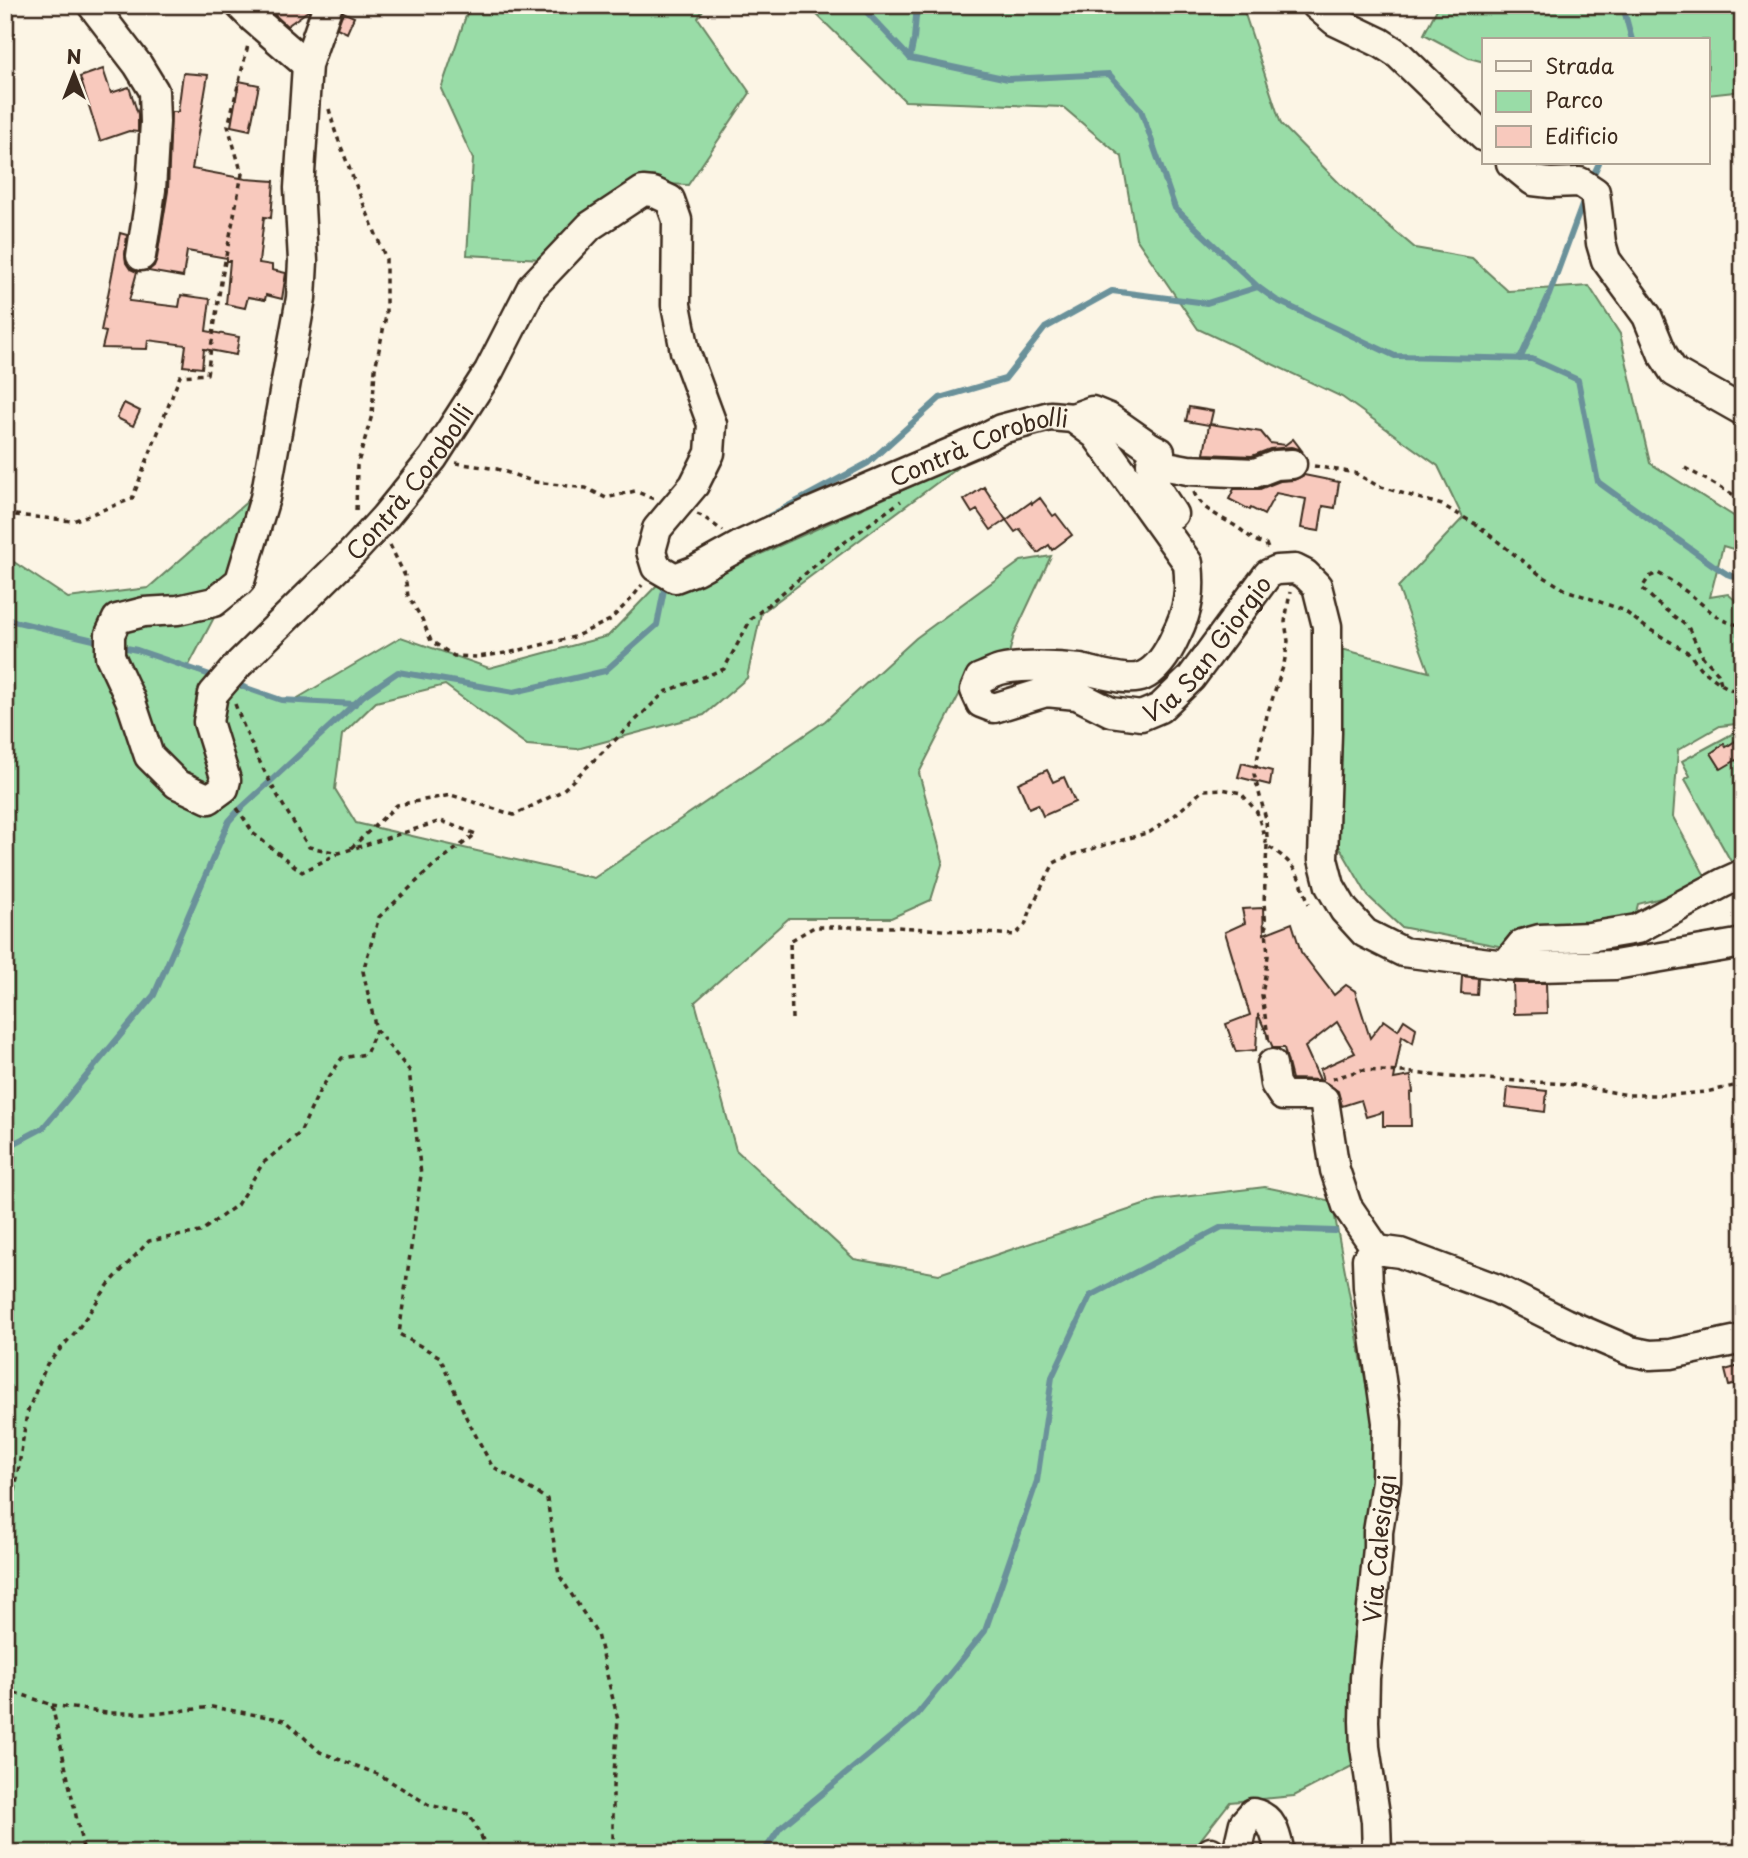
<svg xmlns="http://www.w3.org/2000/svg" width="1748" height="1858" font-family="'Playpen Sans',sans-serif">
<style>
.green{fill:#99dca7;stroke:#6a8362;stroke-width:2}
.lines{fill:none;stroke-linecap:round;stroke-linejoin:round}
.stream{stroke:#6b919a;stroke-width:6}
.building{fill:#f8c9bd;stroke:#3b2a1e;stroke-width:2}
.minor-casing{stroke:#3b2a1e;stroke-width:33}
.path{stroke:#3b2a1e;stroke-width:3.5;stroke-dasharray:5 5;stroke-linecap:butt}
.minor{stroke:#fcf5e5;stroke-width:28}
.labels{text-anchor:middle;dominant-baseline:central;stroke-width:5;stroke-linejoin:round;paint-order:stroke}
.street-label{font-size:24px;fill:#3b2a1e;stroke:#fcf5e5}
</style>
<rect width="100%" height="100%" fill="#fcf5e5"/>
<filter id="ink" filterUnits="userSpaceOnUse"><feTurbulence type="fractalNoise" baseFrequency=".0143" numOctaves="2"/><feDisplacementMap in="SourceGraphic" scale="14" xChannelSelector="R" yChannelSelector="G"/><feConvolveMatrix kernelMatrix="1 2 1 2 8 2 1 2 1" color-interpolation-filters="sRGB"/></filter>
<g filter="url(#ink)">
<g class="green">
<path d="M468 5H706L698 18 750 93 688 185 643 183 542 259 467 255 473 159 441 89 468 10Z"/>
<path d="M807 5H1242L1281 124 1343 187 1415 248 1472 258 1508 291 1589 286 1620 334 1650 463 1743 522V552L1723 546 1710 597 1728 594 1743 607V723L1720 726 1678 750 1673 817 1710 885 1638 904 1634 921 1519 950 1401 927 1368 896 1339 846 1332 784 1338 648 1429 672 1398 587 1463 518 1438 466 1342 397 1198 329 1136 238 1122 157 1063 107 905 101Z"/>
<path d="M1439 5H1743V91L1708 95V40H1484V62L1469 58 1424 34Z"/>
<path d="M965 462 761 613 747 678 704 715 577 749 527 745 445 685 376 702 342 735 335 789 356 823 594 878 825 721 916 638 1021 561 1051 556 1014 635 1007 661 961 691 919 773 943 861 931 900 891 918H789L695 1002 736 1150 854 1259 939 1274 1158 1200 1265 1187 1332 1201 1379 1454 1354 1765 1294 1796 1230 1802 1190 1853H5V556L68 598 148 588 257 493 239 570 187 669 291 702 401 637 489 668 608 636 659 583 681 590Z"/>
<path d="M1743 728V859L1733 865 1685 779 1690 776 1682 761Z"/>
</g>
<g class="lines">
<g class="stream">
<path d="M860 5 910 58 1008 79 1109 74 1141 110 1175 208 1258 287 1276 300 1395 356 1532 359 1578 380 1598 482 1713 565 1727 574 1743 580"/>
<path d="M1625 5 1624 10 1632 40"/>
<path d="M910 58 914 39 917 5"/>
<path d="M1591 180 1599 163"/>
<path d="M1520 359 1549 295 1585 197"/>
<path d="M768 517 868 463 940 398 1005 379 1045 328 1112 291 1207 303 1258 287"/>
<path d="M5 619 102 642"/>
<path d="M116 646 137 650 216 677"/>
<path d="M232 683 281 700 355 704"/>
<path d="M5 1145 13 1144 43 1128 154 995 229 821 237 812 363 696 398 672 514 692 605 671 657 625 666 580"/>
<path d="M5 1159 13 1144"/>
<path d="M763 1853 780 1828 916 1716 985 1631 1037 1481 1052 1377 1090 1296 1222 1227 1335 1231"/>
</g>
</g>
<g class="building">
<path d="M310 5 308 11 287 26 264 5Z"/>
<path d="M343 12 354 17 347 33 337 28Z"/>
<path d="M103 69 111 93 129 87 138 114V132L129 131 100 141 80 77Z"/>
<path d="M183 73 208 75 192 169 246 179 274 181 271 218 264 217 259 263 272 265V270L286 273 282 299 266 295 265 300 248 297 245 308 226 304 230 261H227V258L187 251 183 277 148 271 154 266 157 258 168 191 171 112H178Z"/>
<path d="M239 81 259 85 250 130 231 126Z"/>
<path d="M120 233 127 235 125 254 126 263 130 269 137 272 129 301 179 307 181 295 210 299 206 331 239 337 236 355 204 349 202 368 183 366 186 345 148 340 147 349 102 348 106 332 101 331Z"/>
<path d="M124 403 140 411 133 426 117 418Z"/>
<path d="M1189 407 1213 411 1210 424 1261 432 1270 443 1285 445 1293 439 1303 452 1299 449 1291 447 1270 449 1252 456 1204 454 1209 425 1186 421Z"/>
<path d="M1304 475 1339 482 1335 508 1323 506 1319 531 1301 528 1306 499 1276 493 1264 515 1251 508 1250 510 1229 499 1234 489H1260L1280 481 1294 480Z"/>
<path d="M984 487 1006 520 1031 502 1032 504 1040 498 1053 516 1056 514 1072 535 1052 550 1049 545 1038 553 1020 529 1015 532 1006 520 991 530 977 510 972 513 964 500Z"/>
<path d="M1743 736V756L1721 769 1711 753 1724 744 1726 747Z"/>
<path d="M1242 763 1272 771 1270 785 1238 777Z"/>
<path d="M1047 770 1053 782 1064 777 1075 802 1043 816 1038 804 1029 808 1018 783Z"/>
<path d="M1263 908 1264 934 1292 923 1301 952 1334 995 1346 985 1355 991 1370 1038 1384 1020 1398 1030 1404 1020 1416 1028 1413 1043 1402 1036 1394 1079 1411 1076 1413 1092 1410 1093 1411 1126H1383V1112L1366 1117 1361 1100 1342 1106 1338 1091 1323 1081 1320 1069 1355 1053 1337 1022 1305 1047 1320 1080 1292 1079 1284 1048H1273L1258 1014 1256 1050 1236 1052 1226 1024 1250 1015 1225 932 1245 923 1242 909Z"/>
<path d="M1462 976 1478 978 1477 995 1461 994Z"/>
<path d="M1513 983H1546L1547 1013 1514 1014Z"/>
<path d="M1508 1087 1547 1091 1545 1112 1506 1107Z"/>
<path d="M1743 1365V1382L1729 1386 1725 1370Z"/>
</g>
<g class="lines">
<g class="minor-casing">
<g id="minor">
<path d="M92 5 138 65 154 91 155 122 151 190 141 256"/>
<path d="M240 5 254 19 307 65"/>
<path id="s1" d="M328 5 307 65 299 188 303 261 301 298 265 498 240 581 214 602 178 610 144 612 117 619 110 634V656L130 699 149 756 177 784 209 799 224 788 226 780 208 722 213 694 238 665 354 551 385 517 433 458 489 371 532 287 590 226 643 191 653 192 670 200 677 220 676 305 685 351 712 424 710 453 694 485 657 529 651 551 656 567 675 578 696 570 743 544 812 512 978 441 1001 429 1050 416 1073 418 1096 435 1188 563C1191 592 1189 609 1176 635 1169 651 1159 669 1143 676 1129 683 1096 672 1080 669 1057 666 1022 665 1000 670 993 672 987 676 980 678L975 690 981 703 994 708 1046 692 1077 695 1111 712 1141 716 1160 708 1191 678 1268 574 1277 570 1295 569 1305 574 1317 586 1327 626V733L1323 859 1330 886 1344 910 1365 933 1403 952 1505 965 1538 967 1615 965 1743 943"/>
<path d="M1316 5 1335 21 1381 43 1398 54 1484 137"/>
<path d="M1511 163 1533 181 1550 183 1580 182 1595 192 1601 243 1606 260 1647 316 1663 355 1674 372 1743 411"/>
<path d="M1073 418 1092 411 1109 418 1149 446 1160 452"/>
<path d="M1173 514C1162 497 1151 484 1151 463L1188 470 1255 473 1276 465 1292 464"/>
<path d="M1505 965 1522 944 1540 939 1589 937 1637 929 1723 883 1743 874"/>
<path d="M1272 1064 1275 1084 1283 1096H1318L1324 1100 1335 1170 1347 1206 1377 1250"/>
<path d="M1211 1853V1852"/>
<path d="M1237 1853 1244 1823 1253 1813C1273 1817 1276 1835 1280 1853"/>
<path id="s2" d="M1377 1853 1376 1821 1365 1747 1364 1721 1365 1678 1378 1548V1532L1386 1481 1387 1422 1368 1287 1367 1259 1377 1250 1400 1253 1497 1289 1565 1323 1630 1351 1650 1355 1671 1354 1743 1339"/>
</g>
</g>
<g class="path">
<path d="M329 109 335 131 355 183 386 259V316L375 369 372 415 357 466 356 514"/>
<path d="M456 463 497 469 535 482 586 488 606 498 635 491 654 499"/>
<path d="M1314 466 1355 473 1378 486 1442 505 1477 525 1539 574 1566 590 1623 610 1644 626 1689 653 1700 668 1721 684 1743 696"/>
<path d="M1685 468 1743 500"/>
<path d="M1194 492C1199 508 1219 516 1232 524 1245 531 1252 542 1266 544L1268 549"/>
<path d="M5 514 73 521 132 499 180 376 207 374 221 282 242 174 228 126 248 45"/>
<path d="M697 514 702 516 723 531"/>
<path d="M390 545 405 576 408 596 422 619 431 641 454 656 478 657 512 652 574 637 610 620 632 598 642 585"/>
<path d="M1721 683 1718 673 1703 657 1688 627 1658 604 1642 588 1649 577 1658 573C1670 580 1680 587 1691 595 1706 607 1722 625 1743 625"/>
<path d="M235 704C254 756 279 801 309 847L339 853 441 821 476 834 433 866 379 917 363 971 376 1030 409 1070 421 1175 399 1334 440 1357 466 1417 492 1466 547 1499 559 1575 597 1634 618 1720 613 1786V1853"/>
<path d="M237 808 254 834 302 872 337 854"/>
<path d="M1267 837 1266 819 1254 774 1267 715 1284 664 1288 641 1285 622 1290 592"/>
<path d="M1267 845 1264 902 1268 956 1262 995 1269 1043"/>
<path d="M351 848 397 805 451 795 514 815 562 791 665 692 724 669 751 619 830 553 901 501"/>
<path d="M792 1019 790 941 814 927H897L1015 935 1025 925 1034 902 1054 863 1068 856 1150 832 1175 815 1203 790 1222 789 1241 793 1257 812 1267 846C1296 863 1298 874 1309 904"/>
<path d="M1332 1079 1361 1070 1403 1072 1450 1077 1569 1084 1628 1095H1671L1706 1092 1743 1084"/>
<path d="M5 1508 14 1498 27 1413 47 1364 78 1329 109 1284 149 1241 200 1232 237 1205 263 1163 300 1133 320 1090 342 1058 366 1054 376 1030"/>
<path d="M5 1691 23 1695 52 1705 83 1848"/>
<path d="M52 1705 107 1713H162L212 1707 285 1720 320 1752 380 1775 429 1805 469 1814 490 1853"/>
</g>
<use href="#minor" class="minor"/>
</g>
</g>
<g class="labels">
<g class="street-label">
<text stroke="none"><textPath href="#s1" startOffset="2501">Contrà Corobolli</textPath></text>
<text stroke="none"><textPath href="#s1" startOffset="1346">Contrà Corobolli</textPath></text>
<text stroke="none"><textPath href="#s1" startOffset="3372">Via San Giorgio</textPath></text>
<text stroke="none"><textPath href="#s2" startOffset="306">Via Calesiggi</textPath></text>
</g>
</g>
<rect width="1748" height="1858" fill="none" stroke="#fcf5e5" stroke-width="28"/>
<rect x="14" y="14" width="1720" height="1830" fill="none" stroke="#3b2a1e" stroke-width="2.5" filter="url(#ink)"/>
<rect x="1482" y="38" width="228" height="126" fill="#fcf5e5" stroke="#afa495" stroke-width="2"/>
<rect x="1496" y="61" width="35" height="10" fill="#fcf5e5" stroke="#afa495" stroke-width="2"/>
<text x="1545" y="74" font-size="21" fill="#3b2a1e">Strada</text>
<rect x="1496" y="91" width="35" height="21" fill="#99dca7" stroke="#afa495" stroke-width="2"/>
<text x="1545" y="108" font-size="21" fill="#3b2a1e">Parco</text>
<rect x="1496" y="126" width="35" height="21" fill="#f8c9bd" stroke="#afa495" stroke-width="2"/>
<text x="1545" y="144" font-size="21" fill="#3b2a1e">Edificio</text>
<g transform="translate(74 74)" stroke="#fcf5e5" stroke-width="5" paint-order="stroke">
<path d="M0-5L12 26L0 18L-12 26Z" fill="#3b2a1e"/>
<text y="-10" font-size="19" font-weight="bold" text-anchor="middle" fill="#3b2a1e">N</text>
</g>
</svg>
